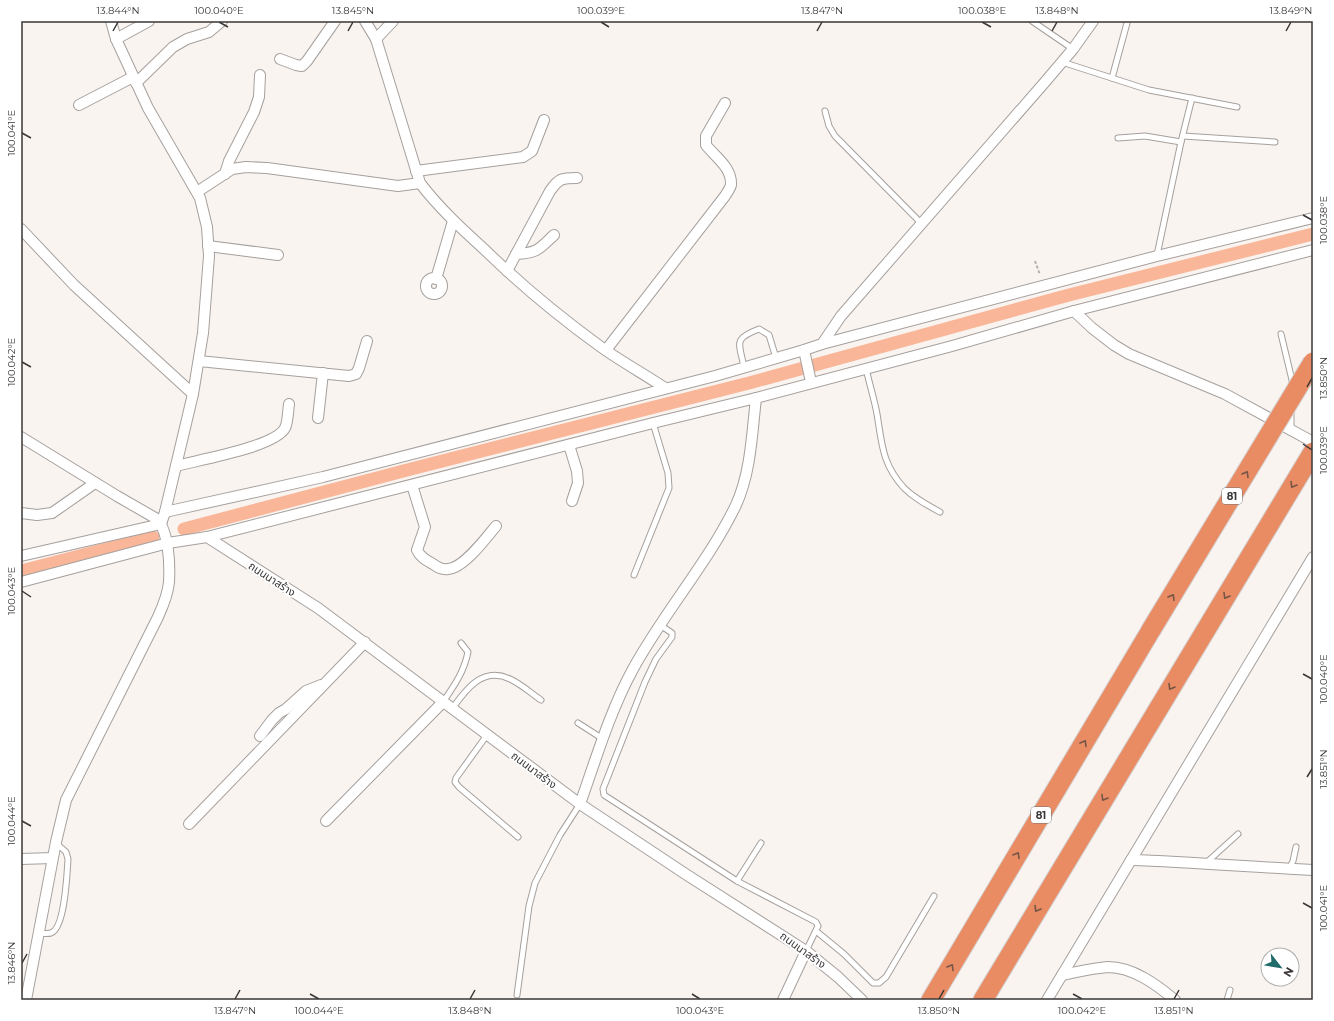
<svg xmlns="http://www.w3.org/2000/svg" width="1334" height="1021" font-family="Montserrat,'Noto Sans Thai',sans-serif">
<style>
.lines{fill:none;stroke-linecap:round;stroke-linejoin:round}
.canal{stroke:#f9b699;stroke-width:13}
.service-casing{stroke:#a6a09d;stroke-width:7}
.minor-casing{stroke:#a6a09d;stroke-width:12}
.motorway-casing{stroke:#d4d3d3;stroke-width:21}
.path{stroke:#b6b1af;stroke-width:2;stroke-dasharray:3 2;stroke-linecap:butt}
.service{stroke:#fff;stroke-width:5}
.minor{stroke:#fff;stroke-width:10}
.motorway{stroke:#e98c64;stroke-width:19}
.motorway-bridge-casing{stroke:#d4d3d3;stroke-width:21;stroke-linecap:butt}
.motorway-bridge{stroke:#e98c64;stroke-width:19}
.oneway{stroke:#775546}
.ticks{fill:none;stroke:#3a3736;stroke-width:1.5}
.labels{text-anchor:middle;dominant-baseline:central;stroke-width:4;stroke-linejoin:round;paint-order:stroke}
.shield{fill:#fff;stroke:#757372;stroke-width:1}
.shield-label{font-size:10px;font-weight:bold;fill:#3a3736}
.street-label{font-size:11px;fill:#3a3736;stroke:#fff}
.neatline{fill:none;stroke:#3a3736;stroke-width:1.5}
.ticks-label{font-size:10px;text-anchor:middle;fill:#3a3736}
</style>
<rect width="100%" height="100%" fill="#faf4f1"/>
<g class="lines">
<g class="canal">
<path d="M184 529 411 469 749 383 1069 295 1313 234"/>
<path d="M21 571 153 537"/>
</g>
<g class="service-casing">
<g id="service">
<path d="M1032 21 1073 49"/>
<path d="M1062 62 1149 90 1237 107"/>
<path d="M1112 78 1127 23"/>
<path d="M825 111 829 126 835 136 921 223"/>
<path d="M1183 136 1275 142"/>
<path d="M1118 138 1145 136 1181 142"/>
<path d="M1157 255 1181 142 1192 98"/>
<path d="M1281 334 1292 380V386"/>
<path d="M744 367C739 342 733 339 759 329L769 335 776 358"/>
<path d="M866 368C869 383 874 398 877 414 882 444 882 464 904 488 914 498 927 505 940 512"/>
<path d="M1291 430V412"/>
<path d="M634 575 669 488 668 473 653 423"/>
<path d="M660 625 672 633V637L656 659 645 682 603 789 604 795 737 881 816 922 818 926 806 951"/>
<path d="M443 702C454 686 464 672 468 652L461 643"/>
<path d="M452 709C466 689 483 666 510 679 521 684 531 693 541 700"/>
<path d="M578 723 603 739"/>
<path d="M487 735 456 778 455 782 459 787 518 837"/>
<path d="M1206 863 1238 834"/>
<path d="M1289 869 1293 861 1296 847"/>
<path d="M737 881 761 843"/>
<path d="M816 931 844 954 873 983H879L886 977 934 896"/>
<path d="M38 933C42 933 47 934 51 933 65 928 67 874 68 859L66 852 56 843"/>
<path d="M517 995 529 906 535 883 560 835 580 804"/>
<path d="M1227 1000 1230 990"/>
</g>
</g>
<g class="minor-casing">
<g id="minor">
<path d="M365 21 376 39 420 183C439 208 462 229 485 250 521 285 561 318 601 347 622 362 644 374 665 388"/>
<path d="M116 39 149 21"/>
<path d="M376 39 393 21"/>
<path d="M280 59 296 65 302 66 307 61 335 21"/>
<path d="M136 83 173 47 187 39 209 32 222 21"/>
<path d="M79 105 133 77"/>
<path d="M416 171 523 157 532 151 544 120"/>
<path d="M225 174 229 161 254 112 259 97 260 75"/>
<path d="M197 192 232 169 246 167 267 168 398 186 420 183"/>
<path d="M21 229 74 285 193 394"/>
<path d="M208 246 278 255"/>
<path d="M516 254C538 253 539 249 554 235"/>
<path d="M507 271 550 191C559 178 562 178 577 178"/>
<circle cx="434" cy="286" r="8"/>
<path d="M436 279 453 221"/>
<path d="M1074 311 1092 328 1114 345 1129 354 1225 394 1313 442"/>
<path d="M822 344 1157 256 1313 218"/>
<path d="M606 350 725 196C727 193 730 188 731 185 732 167 715 157 706 145V136L725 103"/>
<path d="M804 350 811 382"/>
<path d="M199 361 349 376 356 374 359 368 367 341"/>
<path d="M318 418 323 373"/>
<path d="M21 437 117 496 157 519C169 532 170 565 169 582 168 594 163 606 158 617L66 800 56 842 26 1000"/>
<path d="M569 445 577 471 578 483 572 501"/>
<path d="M176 466C198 460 275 447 285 428 288 422 288 411 289 404"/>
<path d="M412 485 425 527 417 550C420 557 426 560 433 564 437 567 443 570 448 569 464 568 486 538 496 526"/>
<path d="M165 512 323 477 715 376 804 350 822 344 841 316 1045 82 1073 49 1093 21"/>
<path d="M21 513 37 515 52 513 95 483"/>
<path d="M207 537 318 608 580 804 687 875 806 951 838 977 862 1000"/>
<path d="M21 556 161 524 165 512 193 394 203 333 209 256 207 227 200 198 148 108 116 39 111 21"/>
<path d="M21 582 168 543 207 537 653 423 756 398 952 346 1074 311 1313 250"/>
<path d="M260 736 272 720 279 713 286 709 306 691 321 685"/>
<path d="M580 804C596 759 610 711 633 669 664 612 708 563 736 505 751 472 752 433 756 398"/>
<path d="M326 821 443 702"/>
<path d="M189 824 365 642"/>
<path d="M21 859 52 858"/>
<path d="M1131 860C1192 862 1252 867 1313 870"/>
<path d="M1062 975C1077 972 1093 968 1108 967 1133 967 1157 985 1175 1000"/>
<path d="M783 1000 806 951"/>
<path d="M1047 1000 1313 557"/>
</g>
</g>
<g class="motorway-casing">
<g id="motorway">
<path d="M931 1000 1151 630"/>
<path d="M983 1000 1313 452"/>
</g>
</g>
<path class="path" d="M1035 261 1040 275"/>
<use href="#service" class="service"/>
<use href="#minor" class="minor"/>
<use href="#motorway" class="motorway"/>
<g class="motorway-bridge-casing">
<path id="motorway-bridge" d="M1151 630 1313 362"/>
</g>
<use href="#motorway-bridge" class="motorway-bridge"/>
</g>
<defs><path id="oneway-chevron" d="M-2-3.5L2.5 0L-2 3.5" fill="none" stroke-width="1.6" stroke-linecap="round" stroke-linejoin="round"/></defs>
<g class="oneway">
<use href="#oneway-chevron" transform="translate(1246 474) rotate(-59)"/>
<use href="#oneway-chevron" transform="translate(1293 485) rotate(121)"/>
<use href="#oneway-chevron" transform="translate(1226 596) rotate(121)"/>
<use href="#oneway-chevron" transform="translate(1172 597) rotate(-59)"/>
<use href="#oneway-chevron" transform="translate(1171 687) rotate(121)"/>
<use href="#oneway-chevron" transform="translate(1084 743) rotate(-59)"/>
<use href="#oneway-chevron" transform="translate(1104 798) rotate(121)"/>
<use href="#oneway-chevron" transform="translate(1017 855) rotate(-59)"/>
<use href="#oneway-chevron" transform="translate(1037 909) rotate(121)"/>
<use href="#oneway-chevron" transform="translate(951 967) rotate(-59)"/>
</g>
<path class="ticks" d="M219 22 228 27M601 22 609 27M982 22 991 27M113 31 118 22M348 31 353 22M817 31 822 22M1052 31 1057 22M1286 31 1291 22M22 133 31 138M1303 215 1312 220M22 362 31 367M1307 387 1312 378M1303 444 1312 450M22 591 31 597M1303 674 1312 679M1307 777 1312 769M22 821 31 826M1303 903 1312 908M22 963 27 954M310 994 319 999M692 994 700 999M1073 994 1082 999M235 999 240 990M470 999 475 990M939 999 944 990M1174 999 1179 990"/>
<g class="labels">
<g class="shield">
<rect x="1222" y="488" width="20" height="16" rx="3"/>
<rect x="1031" y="807" width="20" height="16" rx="3"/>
</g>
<g class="shield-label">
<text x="1232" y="496">81</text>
<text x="1041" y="815">81</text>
</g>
<g class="street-label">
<text transform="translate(272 579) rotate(33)">ถนนนาสร้าง</text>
<text transform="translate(534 770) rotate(37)">ถนนนาสร้าง</text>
<text transform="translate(803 950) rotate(36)">ถนนนาสร้าง</text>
</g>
</g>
<rect width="1334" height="1021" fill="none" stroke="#ffffff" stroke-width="44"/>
<g transform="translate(1280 967) rotate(121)"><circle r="19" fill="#ffffff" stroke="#b0afaf"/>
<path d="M0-3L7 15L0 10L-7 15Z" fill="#206c6b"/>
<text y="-6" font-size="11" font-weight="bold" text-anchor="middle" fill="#3a3736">N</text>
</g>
<rect x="22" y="22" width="1290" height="977" class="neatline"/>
<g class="ticks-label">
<text x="118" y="14">13.844°N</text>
<text x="219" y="14">100.040°E</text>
<text x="353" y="14">13.845°N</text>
<text x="601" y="14">100.039°E</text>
<text x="822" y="14">13.847°N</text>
<text x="982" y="14">100.038°E</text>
<text x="1057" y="14">13.848°N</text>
<text x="1291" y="14">13.849°N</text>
<text transform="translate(11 133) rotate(-90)" y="4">100.041°E</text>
<text transform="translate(1323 220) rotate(-90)" y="4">100.038°E</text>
<text transform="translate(11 362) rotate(-90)" y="4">100.042°E</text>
<text transform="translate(1323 378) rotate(-90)" y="4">13.850°N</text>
<text transform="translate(1323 450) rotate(-90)" y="4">100.039°E</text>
<text transform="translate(11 591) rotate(-90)" y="4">100.043°E</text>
<text transform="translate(1323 679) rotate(-90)" y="4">100.040°E</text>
<text transform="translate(1323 769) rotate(-90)" y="4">13.851°N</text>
<text transform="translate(11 821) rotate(-90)" y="4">100.044°E</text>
<text transform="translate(1323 908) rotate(-90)" y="4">100.041°E</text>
<text transform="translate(11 963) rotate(-90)" y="4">13.846°N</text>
<text x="235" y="1014">13.847°N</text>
<text x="319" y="1014">100.044°E</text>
<text x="470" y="1014">13.848°N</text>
<text x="700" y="1014">100.043°E</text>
<text x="939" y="1014">13.850°N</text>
<text x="1082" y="1014">100.042°E</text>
<text x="1174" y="1014">13.851°N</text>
</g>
</svg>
